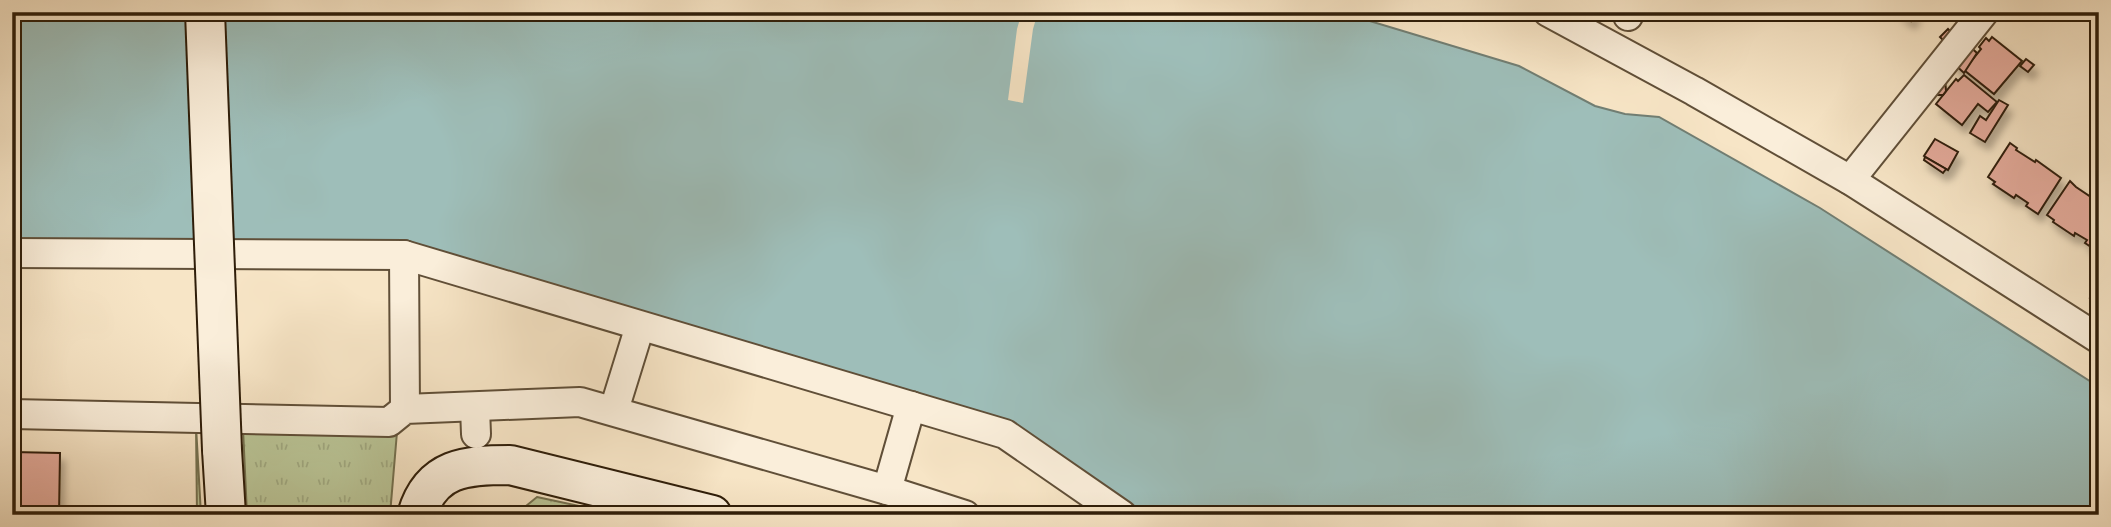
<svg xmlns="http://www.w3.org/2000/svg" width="2111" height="527" font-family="Cardo,serif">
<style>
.grass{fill:url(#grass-tufts);stroke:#747150;stroke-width:2}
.water{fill:#9ebeb9;stroke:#717e73;stroke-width:2}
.pier{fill:#f7e5c6}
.building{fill:#e5ab9c;stroke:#2e1d09;stroke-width:2;filter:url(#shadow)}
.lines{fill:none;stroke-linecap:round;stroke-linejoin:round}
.street-casing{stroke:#604f38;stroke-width:32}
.secondary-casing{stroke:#2e1d09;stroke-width:42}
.street{stroke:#faeeda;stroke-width:28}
.secondary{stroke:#faeeda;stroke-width:38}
.secondary-bridge-casing{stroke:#2e1d09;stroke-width:42;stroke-linecap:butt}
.secondary-bridge{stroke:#faeeda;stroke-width:38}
</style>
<defs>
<pattern id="grass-tufts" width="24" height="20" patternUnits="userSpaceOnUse" patternTransform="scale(1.75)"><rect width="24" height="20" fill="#bac597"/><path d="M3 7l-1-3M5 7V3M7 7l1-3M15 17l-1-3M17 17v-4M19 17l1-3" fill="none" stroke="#a0a981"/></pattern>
<filter id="shadow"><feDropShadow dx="4.5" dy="8" stdDeviation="3.5" flood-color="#0004"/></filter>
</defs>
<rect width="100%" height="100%" fill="#f7e5c6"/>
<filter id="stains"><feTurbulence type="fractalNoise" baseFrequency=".00286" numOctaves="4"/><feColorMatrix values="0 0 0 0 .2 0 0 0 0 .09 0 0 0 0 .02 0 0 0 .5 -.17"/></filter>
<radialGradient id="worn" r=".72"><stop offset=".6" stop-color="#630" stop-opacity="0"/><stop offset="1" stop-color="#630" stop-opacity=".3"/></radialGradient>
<g class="grass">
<path d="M196 426 201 515H197Z"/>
<path d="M243 429 397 432 390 515H247Z"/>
<path d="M537 497 621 515H515Z"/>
</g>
<path class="water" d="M12 12H1340L1519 66 1595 106 1625 114 1659 117 1820 208 2099 387V515H1140L1006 422 415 247 12 244Z"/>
<path class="pier" d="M1022 12H1038L1033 29 1023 103 1008 100 1017 29Z"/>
<g class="building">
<path d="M1898 12H1916L1911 21Z"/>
<path d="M1948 29 1953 34 1945 42 1940 37Z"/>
<path d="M1992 37 2022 61 1994 94 1964 70 1981 49 1979 47 1986 38 1989 41Z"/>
<path d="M1967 44 1977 53 1964 73 1951 61Z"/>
<path d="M2026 59 2034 65 2028 72 2020 66Z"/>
<path d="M1964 75 1997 102 1988 112 1978 104 1962 125 1936 104 1956 79 1958 81Z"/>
<path d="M1936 79H1945L1946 91 1943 95H1937Z"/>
<path d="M1999 100 2008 105 1985 142 1970 133 1980 116 1986 120Z"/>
<path d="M1935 139 1958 152 1948 170 1924 156Z"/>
<path d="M2010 143 2017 148 2016 150 2035 162 2036 160 2061 178 2038 214 2026 206 2028 203 2016 195 2014 198 1993 184 1995 182 1988 177Z"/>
<path d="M1925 157 1946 169 1943 173 1924 160Z"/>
<path d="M2070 181 2076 187 2094 199 2096 198 2099 200 2097 251 2085 243 2087 240 2075 233 2074 236 2053 222 2054 220 2047 215Z"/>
<path d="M2099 283V303L2090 298Z"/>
<path d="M12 452 60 453 59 515H12Z"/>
</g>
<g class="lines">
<g class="street-casing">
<g id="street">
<path d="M1548 12 1694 91 1850 180 2099 339"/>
<path d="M1628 16 1630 12"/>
<path d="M1850 180 1984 12"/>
<path d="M12 253 404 255 1005 434 1122 515"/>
<path d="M404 255 405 409"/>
<path d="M475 408 476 434"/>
<path d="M614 410 640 326"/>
<path d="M12 414 389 422 405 409 580 402 887 490 965 515"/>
<path d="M887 490 911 406"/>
</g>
</g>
<g class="secondary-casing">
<g id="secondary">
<path d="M222 450 226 515"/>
<path d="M417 515C431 467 466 465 510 465L712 515"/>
</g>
</g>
<use href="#street" class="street"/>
<use href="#secondary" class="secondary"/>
<g class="secondary-bridge-casing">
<path id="secondary-bridge" d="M205 12 222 450"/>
</g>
<use href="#secondary-bridge" class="secondary-bridge"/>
</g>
<rect width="2111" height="527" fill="none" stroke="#f7e5c6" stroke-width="42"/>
<rect x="14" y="14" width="2083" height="499" fill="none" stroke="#2e1d09" stroke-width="3.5"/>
<rect x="21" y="21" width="2069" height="485" fill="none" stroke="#2e1d09" stroke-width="2"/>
<rect width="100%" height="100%" filter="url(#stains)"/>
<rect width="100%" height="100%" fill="url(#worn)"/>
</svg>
